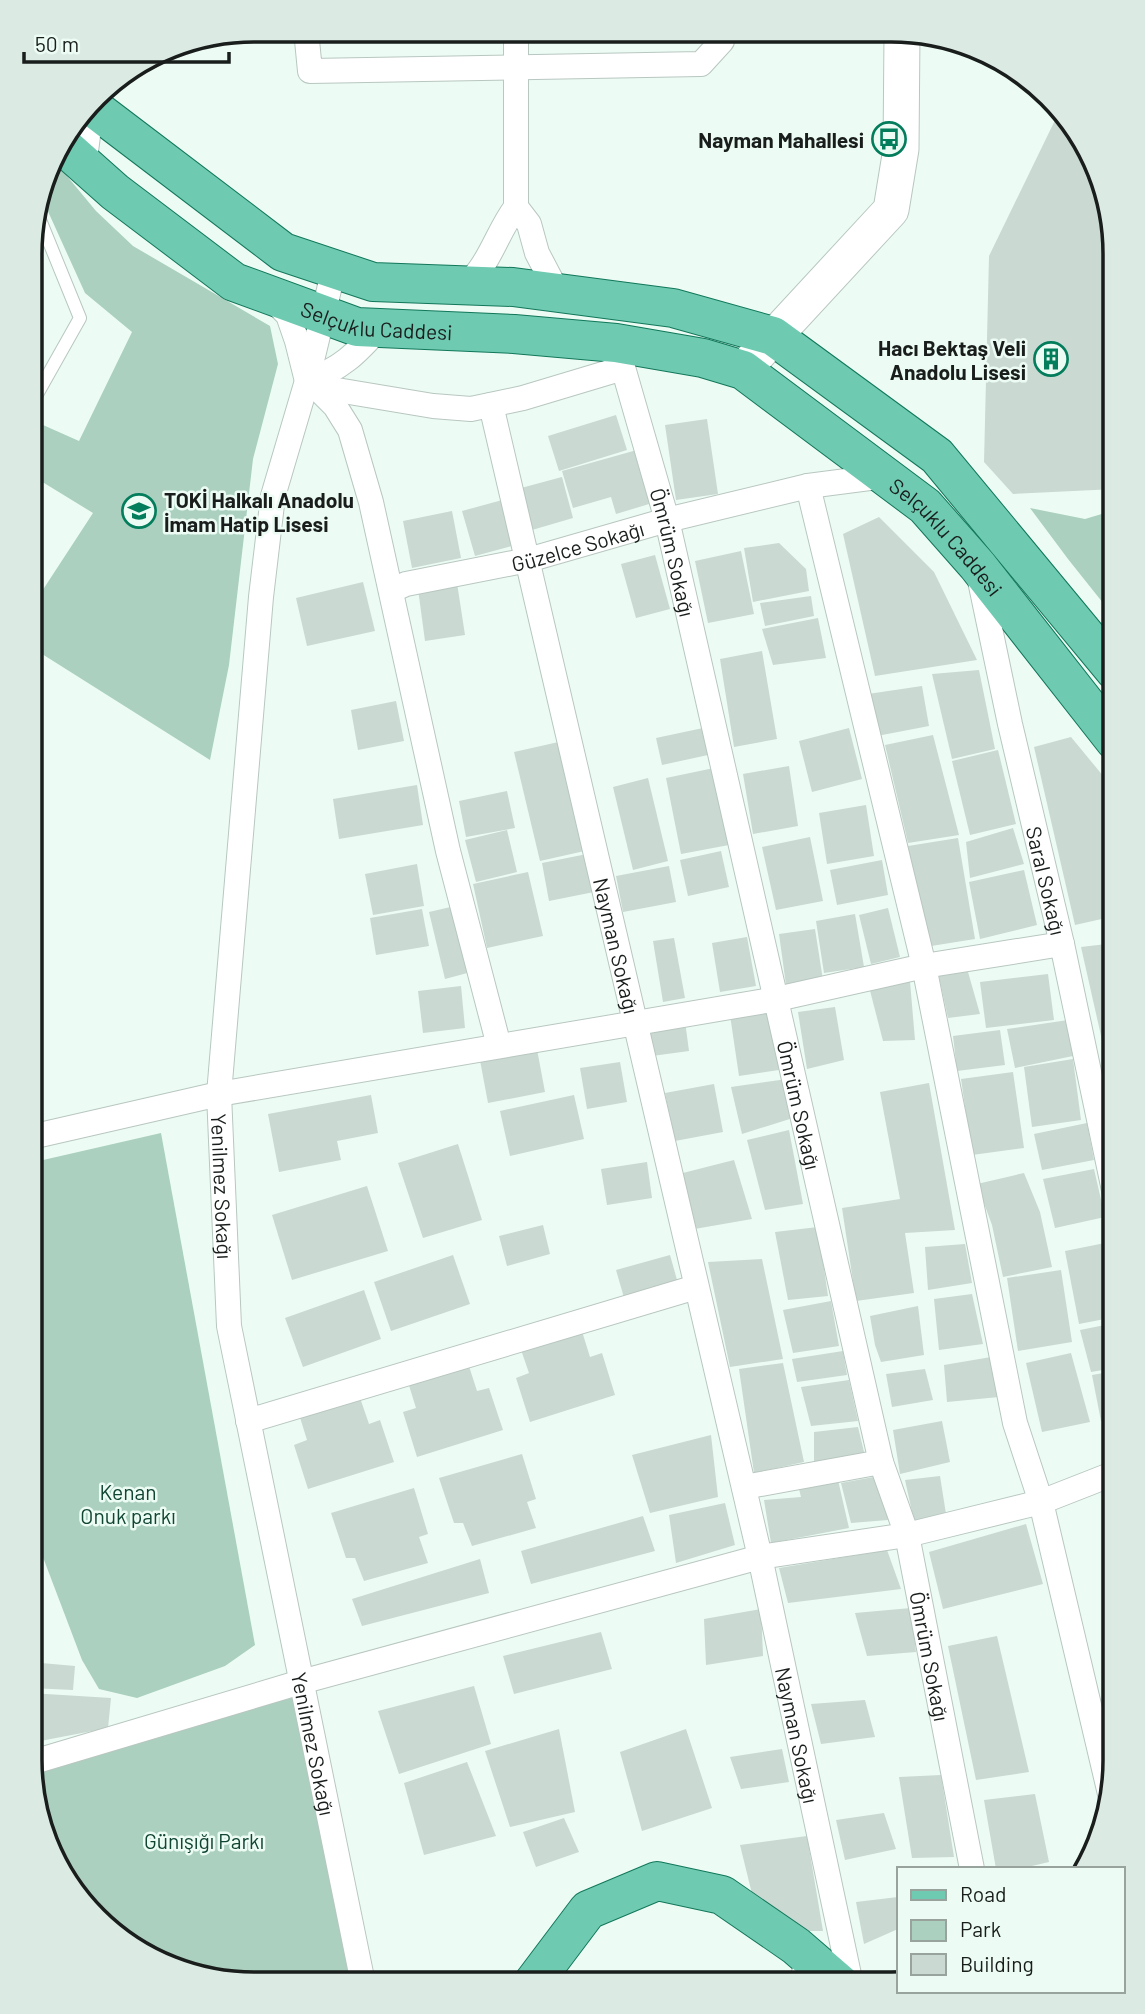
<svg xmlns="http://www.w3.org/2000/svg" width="1145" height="2014" font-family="Barlow,sans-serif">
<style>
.green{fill:#abd0bf}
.building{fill:#cad9d2}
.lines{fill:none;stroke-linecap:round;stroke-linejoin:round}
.lane-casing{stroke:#b8c7c0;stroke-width:14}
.street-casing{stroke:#b8c7c0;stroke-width:26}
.secondary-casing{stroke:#b8c7c0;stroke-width:37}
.primary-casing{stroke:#12775a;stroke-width:40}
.lane{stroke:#fff;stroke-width:12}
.street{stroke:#fff;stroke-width:24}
.secondary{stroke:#fff;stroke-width:35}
.primary{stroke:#6ecab0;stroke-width:38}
.labels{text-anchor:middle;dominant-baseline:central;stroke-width:5;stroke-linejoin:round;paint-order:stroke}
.poi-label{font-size:21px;font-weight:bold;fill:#191e1c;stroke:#ecfcf4;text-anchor:end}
.street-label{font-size:21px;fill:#191e1c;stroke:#ecfcf4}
.park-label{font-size:21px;fill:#114533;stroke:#ecfcf4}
.rim{fill:none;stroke:#191e1c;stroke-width:3.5}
</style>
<rect width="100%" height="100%" fill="#ecfcf4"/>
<g class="green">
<path d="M52 158 96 211 133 246 270 326 278 364 253 459 229 665 210 760 31 647V608L93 513 31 475V425L34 421 79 441 132 332 85 293 41 196Z"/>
<path d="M1030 508 1085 519 1115 510V618L1068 559Z"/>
<path d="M161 1133 255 1645 225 1666 137 1698 99 1689 82 1660 30 1523V1163Z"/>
<path d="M301 1682 363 1983 225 1982 117 1938 68 1885 42 1832 30 1763Z"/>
</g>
<g class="building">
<path d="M1058 114 1103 182 1115 254V489L1013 494 984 462 989 256Z"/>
<path d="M616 415 627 450 559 471 548 436Z"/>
<path d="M707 419 718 494 676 500 665 425Z"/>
<path d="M644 448 659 501 616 514 611 497 573 508 562 471Z"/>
<path d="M562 477 573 518 532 530 521 488Z"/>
<path d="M506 499 519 544 475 556 462 511Z"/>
<path d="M452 511 461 558 412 568 403 521Z"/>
<path d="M879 517 934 572 977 660 875 676 843 534Z"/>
<path d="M779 543 806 569 809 591 753 602 744 548Z"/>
<path d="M741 551 754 614 708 623 695 561Z"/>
<path d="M655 555 670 609 636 618 621 564Z"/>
<path d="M363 582 375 631 307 646 296 598Z"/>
<path d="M457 583 465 635 425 641 418 589Z"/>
<path d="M811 596 814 616 765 626 760 603Z"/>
<path d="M818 618 826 658 773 665 762 629Z"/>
<path d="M762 651 777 739 734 747 720 659Z"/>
<path d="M979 670 995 749 952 759 932 674Z"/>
<path d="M922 686 929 726 877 736 868 694Z"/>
<path d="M396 701 404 741 358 750 351 710Z"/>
<path d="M703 728 708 755 662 765 656 738Z"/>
<path d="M849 728 862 779 812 792 799 741Z"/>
<path d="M933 735 959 835 908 843 885 745Z"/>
<path d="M1071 737 1104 777 1115 818V916L1075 925 1034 747Z"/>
<path d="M563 741 589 850 540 861 514 752Z"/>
<path d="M998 750 1016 824 970 835 952 761Z"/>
<path d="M789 766 798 826 753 834 743 774Z"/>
<path d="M714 768 729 845 681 854 666 778Z"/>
<path d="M648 778 668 861 633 870 613 787Z"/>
<path d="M417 785 423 825 339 839 333 799Z"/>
<path d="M507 791 515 828 466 837 459 801Z"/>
<path d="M866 805 874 856 827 864 819 813Z"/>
<path d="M1013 828 1024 864 970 878 966 842Z"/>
<path d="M507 830 517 872 476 882 465 840Z"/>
<path d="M810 837 823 901 776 910 762 847Z"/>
<path d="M958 838 975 939 925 947 908 846Z"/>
<path d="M721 851 729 887 688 896 680 860Z"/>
<path d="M592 853 599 891 549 901 542 863Z"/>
<path d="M882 860 888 895 837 905 830 870Z"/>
<path d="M417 864 424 906 373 915 365 874Z"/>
<path d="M669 866 676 902 623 912 616 876Z"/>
<path d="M1024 870 1037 925 980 939 969 882Z"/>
<path d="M528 872 543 936 487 948 473 884Z"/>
<path d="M455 906 471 972 445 979 429 912Z"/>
<path d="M888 908 900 957 871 964 859 915Z"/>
<path d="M422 909 429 946 376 955 370 918Z"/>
<path d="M855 914 864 967 824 973 816 921Z"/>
<path d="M815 929 823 980 786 985 779 934Z"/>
<path d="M747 937 756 986 720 992 712 943Z"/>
<path d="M674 938 685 998 663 1002 653 941Z"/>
<path d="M1115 943V1047L1104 1049 1081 947Z"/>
<path d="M966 965 980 1014 948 1018 938 972Z"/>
<path d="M909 970 915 1040 883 1041 867 979Z"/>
<path d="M1048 974 1054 1020 986 1028 980 982Z"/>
<path d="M461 986 465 1028 423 1033 418 991Z"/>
<path d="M835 1007 844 1060 807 1069 798 1012Z"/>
<path d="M770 1009 779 1070 739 1076 730 1015Z"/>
<path d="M1068 1020 1073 1056 1015 1068 1007 1029Z"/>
<path d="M685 1021 689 1051 652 1056 648 1026Z"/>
<path d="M1000 1030 1005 1065 957 1071 953 1036Z"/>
<path d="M536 1044 545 1092 488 1103 479 1055Z"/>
<path d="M1073 1059 1081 1120 1032 1127 1024 1067Z"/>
<path d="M620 1062 627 1102 587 1109 580 1068Z"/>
<path d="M1013 1072 1024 1148 972 1155 961 1079Z"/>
<path d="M787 1079 793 1118 742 1134 731 1087Z"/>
<path d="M929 1083 955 1230 905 1233 914 1293 856 1301 842 1208 900 1199 880 1092Z"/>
<path d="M714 1084 723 1132 675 1141 665 1093Z"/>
<path d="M371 1095 378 1133 337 1141 341 1160 279 1172 268 1114Z"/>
<path d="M574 1095 584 1139 510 1156 500 1111Z"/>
<path d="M1087 1123 1094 1160 1042 1170 1034 1134Z"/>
<path d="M789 1130 803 1204 765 1210 747 1140Z"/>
<path d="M458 1144 482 1220 423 1238 398 1163Z"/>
<path d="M734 1160 752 1219 683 1231 671 1176Z"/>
<path d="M647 1162 652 1198 607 1205 601 1169Z"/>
<path d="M1094 1169 1105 1217 1055 1228 1043 1179Z"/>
<path d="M1024 1173 1040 1212 1052 1267 1003 1277 992 1225 977 1184Z"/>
<path d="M367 1186 388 1251 292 1280 272 1215Z"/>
<path d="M543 1225 550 1254 507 1266 499 1236Z"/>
<path d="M818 1227 828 1296 788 1300 775 1232Z"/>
<path d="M1115 1241V1317L1079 1324 1065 1251Z"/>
<path d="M965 1244 972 1283 928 1290 925 1247Z"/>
<path d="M453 1255 470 1304 391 1331 374 1282Z"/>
<path d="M670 1255 679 1287 625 1301 616 1270Z"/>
<path d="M762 1259 783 1359 730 1367 708 1262Z"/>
<path d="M1061 1270 1072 1342 1018 1351 1007 1278Z"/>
<path d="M364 1290 381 1339 303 1367 285 1318Z"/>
<path d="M972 1294 983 1344 939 1350 934 1299Z"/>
<path d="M831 1301 839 1346 793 1353 783 1310Z"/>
<path d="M918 1306 924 1355 881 1362 875 1345 870 1316Z"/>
<path d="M1115 1323V1368L1091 1372 1080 1330Z"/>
<path d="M580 1325 590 1357 602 1353 615 1395 530 1422 516 1378 529 1373 519 1344Z"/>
<path d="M843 1351 847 1375 797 1382 792 1359Z"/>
<path d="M1071 1353 1090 1422 1042 1432 1026 1363Z"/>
<path d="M991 1357 999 1397 947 1402 944 1365Z"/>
<path d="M467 1360 477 1391 489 1388 503 1430 417 1457 403 1412 416 1408 407 1379Z"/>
<path d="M783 1363 804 1462 754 1473 739 1369Z"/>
<path d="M925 1369 933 1400 892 1407 886 1374Z"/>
<path d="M1115 1371V1418L1101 1421 1092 1375Z"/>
<path d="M849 1380 858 1421 811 1426 801 1387Z"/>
<path d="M358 1392 369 1424 380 1420 394 1462 308 1489 294 1445 307 1440 298 1411Z"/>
<path d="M942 1421 950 1462 900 1474 893 1430Z"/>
<path d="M858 1427 865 1456 814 1464V1432Z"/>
<path d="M711 1435 718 1497 650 1513 632 1455Z"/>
<path d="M522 1454 536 1499 527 1502 536 1528 472 1546 463 1523H454L439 1478Z"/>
<path d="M879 1476 888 1520 851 1523 841 1483Z"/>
<path d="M940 1476 946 1514 914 1521 905 1480Z"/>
<path d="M838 1480 849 1528 771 1543 764 1500 801 1497 798 1485Z"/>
<path d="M414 1488 428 1534 419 1537 428 1563 364 1581 355 1558H346L331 1513Z"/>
<path d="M725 1503 735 1545 676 1563 669 1515Z"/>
<path d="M643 1516 655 1551 531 1584 521 1551Z"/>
<path d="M1026 1524 1043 1584 943 1609 929 1552Z"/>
<path d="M887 1550 901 1589 788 1603 779 1568Z"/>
<path d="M480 1559 489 1593 362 1626 352 1599Z"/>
<path d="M911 1608 916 1652 867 1656 855 1613Z"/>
<path d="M761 1609 763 1656 706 1665 704 1619Z"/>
<path d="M601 1632 612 1669 514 1694 503 1656Z"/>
<path d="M997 1636 1029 1772 976 1780 948 1646Z"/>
<path d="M30 1662 75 1666 73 1690 30 1688Z"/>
<path d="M474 1686 491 1744 399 1774 378 1711Z"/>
<path d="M30 1693 111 1698 108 1728 30 1743Z"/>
<path d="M865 1700 875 1737 821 1744 811 1704Z"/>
<path d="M559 1729 575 1812 510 1827 485 1751Z"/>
<path d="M686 1729 712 1808 642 1831 620 1752Z"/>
<path d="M782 1749 789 1782 741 1789 730 1757Z"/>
<path d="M467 1762 496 1836 424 1855 404 1783Z"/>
<path d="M941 1775 954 1857 912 1858 899 1777Z"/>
<path d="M1035 1794 1049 1862 1019 1869H996L984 1800Z"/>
<path d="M884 1813 896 1849 845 1860 836 1820Z"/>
<path d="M564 1818 579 1852 536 1867 523 1832Z"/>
<path d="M807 1836 823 1931H799L753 1898 740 1845Z"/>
<path d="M898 1897V1929L864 1944 856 1902Z"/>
</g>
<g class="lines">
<g class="lane-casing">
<path id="lane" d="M31 405 80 318 36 210"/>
</g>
<g class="street-casing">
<g id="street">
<path d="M306 30 310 71 701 64 722 41V33"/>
<path d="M84 167 92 104"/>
<path d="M516 207 529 224 537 253 558 293"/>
<path id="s1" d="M334 269 307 381 273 496 261 597 219 1094 229 1326 363 1983"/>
<path d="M466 285C490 264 497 232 516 207V31"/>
<path d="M271 298 288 315 297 341 306 377"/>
<path id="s2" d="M616 343 667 520 881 1462 907 1535 972 1869"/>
<path d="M307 381C341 369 356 354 380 327"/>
<path d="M313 386 433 406 471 409 523 398 623 368"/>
<path d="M315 386 335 406 350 430 371 502 448 851 499 1046"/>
<path id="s3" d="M491 405 760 1557 851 1984"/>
<path d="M808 486 924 966 1015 1423 1041 1502 1110 1794"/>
<path id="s4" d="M979 576 1010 724 1062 944 1115 1195"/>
<path id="s5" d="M392 590 406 584 528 560 667 520 808 486 885 476"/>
<path d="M31 1137 219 1094 777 999 924 966 1062 944"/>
<path d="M248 1421 696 1287"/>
<path d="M744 1487 881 1462"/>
<path d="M30 1763 301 1682 760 1557 907 1535 1041 1502 1115 1473"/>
<path d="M801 1984 808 1957"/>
</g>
</g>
<g class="secondary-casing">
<path id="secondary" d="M743 370 891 210 901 149 902 34"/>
</g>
<g class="primary-casing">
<g id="primary">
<path d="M91 106 283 252 373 282 513 287 673 308 773 336 937 456 1115 671"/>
<path id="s6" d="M61 144 115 192 234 282 357 327 514 334 616 343 703 358 743 370 925 506 977 565 1115 741"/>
<path d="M533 1983 588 1910 657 1881 722 1895 796 1946 840 1984"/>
</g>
</g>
<use href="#lane" class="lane"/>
<use href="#street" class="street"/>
<use href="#secondary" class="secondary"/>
<use href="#primary" class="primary"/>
</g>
<defs>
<g id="bus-ring" transform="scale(1.75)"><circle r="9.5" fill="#ecfcf4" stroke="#037d5b" stroke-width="1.5"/><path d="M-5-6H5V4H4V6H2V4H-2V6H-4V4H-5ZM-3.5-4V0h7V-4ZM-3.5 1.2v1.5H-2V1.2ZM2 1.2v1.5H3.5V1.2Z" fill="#037d5b"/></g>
<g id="building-ring" transform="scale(1.75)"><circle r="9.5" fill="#ecfcf4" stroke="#037d5b" stroke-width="1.5"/><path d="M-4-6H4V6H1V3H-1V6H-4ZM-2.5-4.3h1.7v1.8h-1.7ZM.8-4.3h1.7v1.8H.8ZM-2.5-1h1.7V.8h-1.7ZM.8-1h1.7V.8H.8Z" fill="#037d5b"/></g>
<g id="school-ring" transform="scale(1.75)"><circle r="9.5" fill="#ecfcf4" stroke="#037d5b" stroke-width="1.5"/><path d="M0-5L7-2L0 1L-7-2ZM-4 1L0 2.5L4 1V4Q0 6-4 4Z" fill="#037d5b"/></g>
</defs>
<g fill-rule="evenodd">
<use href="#bus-ring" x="889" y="139"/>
<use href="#building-ring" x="1051" y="359"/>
<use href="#school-ring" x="139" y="511"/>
</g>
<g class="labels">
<g class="poi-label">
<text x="864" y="139">Nayman Mahallesi</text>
<text x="1026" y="347">Hacı Bektaş Veli<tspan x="1026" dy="24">Anadolu Lisesi</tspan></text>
<text x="164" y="499" text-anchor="start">TOKİ Halkalı Anadolu<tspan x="164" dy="24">İmam Hatip Lisesi</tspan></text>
</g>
<g class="street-label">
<text stroke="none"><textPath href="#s6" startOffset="371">Selçuklu Caddesi</textPath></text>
<text stroke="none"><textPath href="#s6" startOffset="1006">Selçuklu Caddesi</textPath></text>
<text stroke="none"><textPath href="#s5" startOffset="191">Güzelce Sokağı</textPath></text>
<text stroke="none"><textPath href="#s2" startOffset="217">Ömrüm Sokağı</textPath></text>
<text stroke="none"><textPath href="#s4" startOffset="312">Saral Sokağı</textPath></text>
<text stroke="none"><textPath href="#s3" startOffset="555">Nayman Sokağı</textPath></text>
<text stroke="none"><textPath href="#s2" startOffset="784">Ömrüm Sokağı</textPath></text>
<text stroke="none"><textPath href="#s1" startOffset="928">Yenilmez Sokağı</textPath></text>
<text stroke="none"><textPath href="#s2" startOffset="1351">Ömrüm Sokağı</textPath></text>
<text stroke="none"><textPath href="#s3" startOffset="1365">Nayman Sokağı</textPath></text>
<text stroke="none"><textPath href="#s1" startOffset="1494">Yenilmez Sokağı</textPath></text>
</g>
<g class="park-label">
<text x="128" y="1491">Kenan<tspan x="128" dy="24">Onuk parkı</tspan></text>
<text x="204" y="1840">Günışığı Parkı</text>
</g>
</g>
<path d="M0 0H1145V2014H0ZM254 42H891A212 212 0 0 1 1103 254V1760A212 212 0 0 1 891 1972H254A212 212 0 0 1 42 1760V254A212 212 0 0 1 254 42Z" fill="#dbeae3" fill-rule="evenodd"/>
<path class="rim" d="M254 42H891A212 212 0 0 1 1103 254V1760A212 212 0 0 1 891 1972H254A212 212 0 0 1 42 1760V254A212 212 0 0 1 254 42Z"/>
<rect x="897" y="1867" width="228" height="126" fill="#ecfcf4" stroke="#98a39e" stroke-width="2"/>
<rect x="911" y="1890" width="35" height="10" fill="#6ecab0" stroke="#98a39e" stroke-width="2"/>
<text x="960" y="1902" font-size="21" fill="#191e1c">Road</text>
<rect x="911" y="1920" width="35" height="21" fill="#abd0bf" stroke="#98a39e" stroke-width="2"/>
<text x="960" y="1937" font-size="21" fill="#191e1c">Park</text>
<rect x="911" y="1954" width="35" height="21" fill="#cad9d2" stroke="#98a39e" stroke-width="2"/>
<text x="960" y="1972" font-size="21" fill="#191e1c">Building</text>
<path d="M24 52v10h205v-10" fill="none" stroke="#191e1c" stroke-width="3.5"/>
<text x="35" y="52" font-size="21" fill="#191e1c" stroke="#ecfcf4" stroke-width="5" paint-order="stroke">50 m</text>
</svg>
